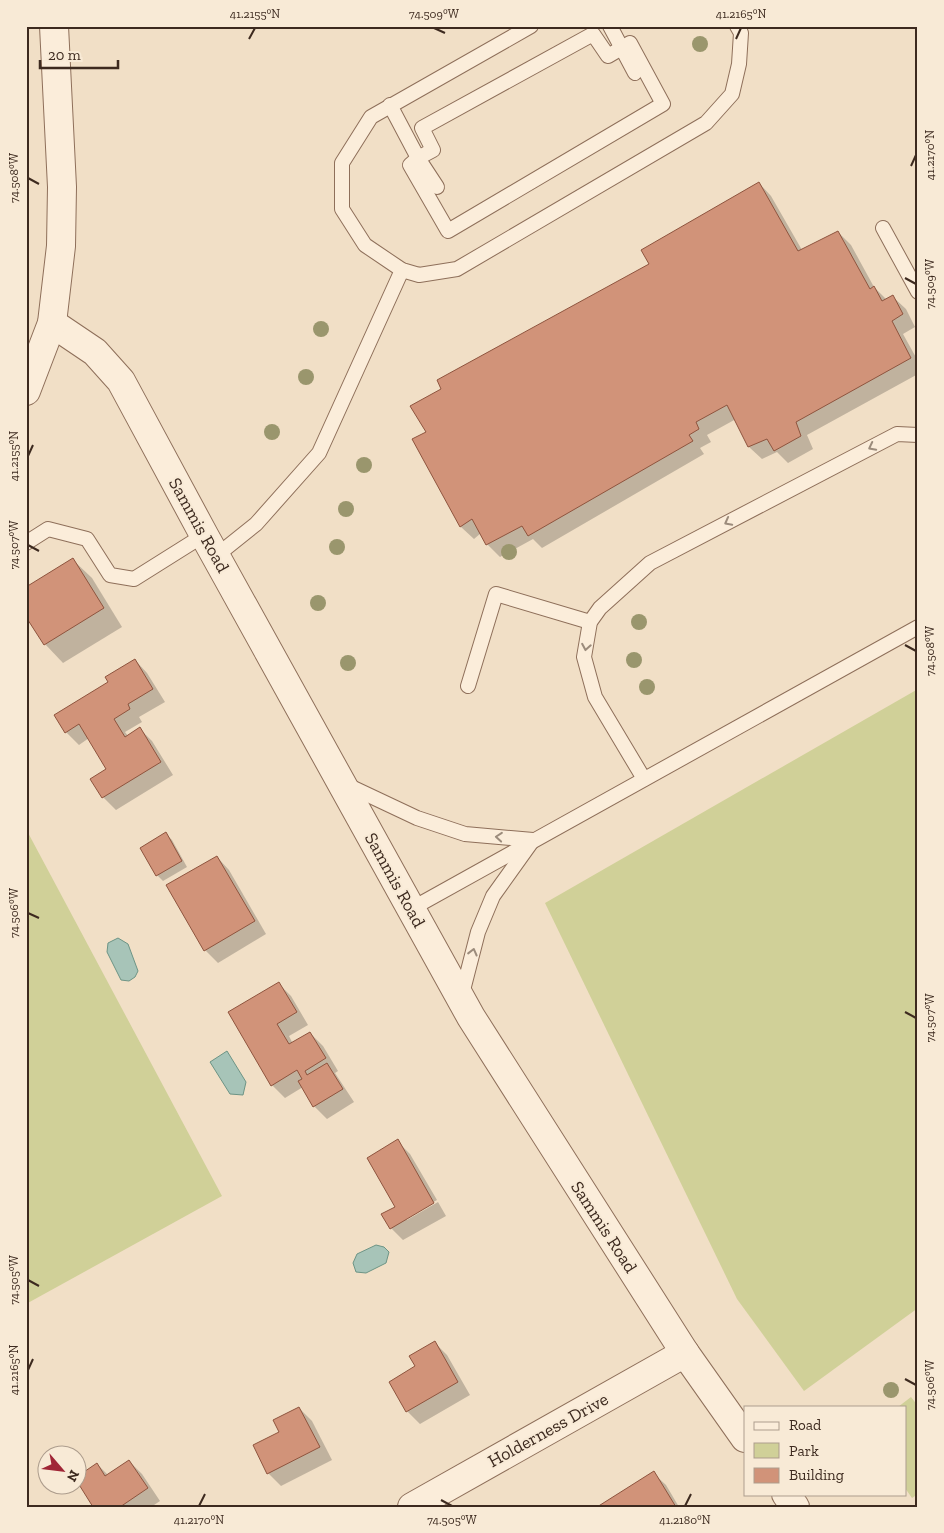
<svg xmlns="http://www.w3.org/2000/svg" width="944" height="1533" font-family="'Zilla Slab',serif">
<style>
.green{fill:#d0d098}
.water{fill:#a7c4b8;stroke:#6d9485}
.shadow{fill:#0003}
.building{fill:#d19379;stroke:#8e543e}
.lines{fill:none;stroke-linecap:round;stroke-linejoin:round}
.service-casing{stroke:#8e6f5a;stroke-width:16}
.minor-casing{stroke:#8e6f5a;stroke-width:30}
.tertiary-casing{stroke:#8e6f5a;stroke-width:30}
.service{stroke:#fbedda;stroke-width:14}
.minor{stroke:#fbedda;stroke-width:28}
.tertiary{stroke:#fbedda;stroke-width:28}
.tree{fill:#9a966d}
.oneway{stroke:#9c8c7c}
.ticks{fill:none;stroke:#3d2a1f;stroke-width:2}
.labels{text-anchor:middle;dominant-baseline:central;stroke-width:4;stroke-linejoin:round;paint-order:stroke}
.street-label{font-size:18px;fill:#3d2a1f;stroke:#f8ead6}
.neatline{fill:none;stroke:#3d2a1f;stroke-width:2}
.ticks-label{font-size:12px;text-anchor:middle;fill:#3d2a1f}
</style>
<rect width="100%" height="100%" fill="#f1dfc6"/>
<g class="green">
<path d="M918 689V1308L804 1391 737 1299 545 903Z"/>
<path d="M26 829 222 1196 26 1304Z"/>
<path d="M911 1397 918 1406V1494L912 1498 905 1488V1407H898Z"/>
</g>
<g class="water">
<path d="M118 938 128 944 138 971 135 977 129 981 121 980 107 952 108 943Z"/>
<path d="M227 1051 246 1082 243 1095 230 1094 210 1062Z"/>
<path d="M376 1245 384 1247 389 1252 386 1263 366 1273 356 1272 353 1263 357 1254Z"/>
</g>
<g class="shadow">
<path d="M759 183 771 196 802 250 838 232 851 245 874 287 887 300 893 297 906 309 915 327 903 334 918 361V374L807 435 813 449 788 463 777 452 762 459 749 447 736 419 707 435 711 442 700 448 704 454 542 548 533 539 500 557 487 544 481 533 474 539 461 527 413 440 428 433Z"/>
<path d="M73 560 92 578 122 627 63 663 45 644Z"/>
<path d="M135 660 147 673 165 702 139 717 142 722 125 732 128 736 140 729 152 741 173 775 116 810 103 797 92 779 108 769 89 738 79 745 66 732 110 683Z"/>
<path d="M166 834 172 840 187 867 163 881 157 875Z"/>
<path d="M217 857 229 870 266 934 218 963 205 950Z"/>
<path d="M279 984 291 996 308 1025 289 1036 293 1044 310 1033 323 1046 338 1071 335 1073 354 1102 327 1119 314 1106 303 1087 285 1098 272 1085Z"/>
<path d="M397 1141 410 1154 437 1200 405 1218 407 1220 438 1202 446 1216 403 1240 391 1228 396 1207Z"/>
<path d="M435 1343 447 1355 470 1395 420 1424 407 1411 390 1383 417 1367Z"/>
<path d="M299 1408 312 1421 332 1460 281 1486 268 1473 281 1432Z"/>
<path d="M129 1461 142 1474 160 1501 151 1507H94L78 1481V1477L97 1464 108 1475Z"/>
<path d="M653 1473 666 1485 679 1507H599Z"/>
</g>
<g class="building">
<path d="M759 182 798 251 838 231 870 289 874 286 882 301 893 295 903 314 892 321 911 358 796 422 801 436 774 451 767 439 748 447 727 405 696 422 699 429 689 435 693 441 528 536 522 526 486 545 472 519 460 527 412 439 426 432 410 406 441 389 437 380 649 264 641 250Z"/>
<path d="M73 558 104 608 44 645 26 617V587Z"/>
<path d="M135 659 153 689 128 704 130 709 114 719 125 737 140 727 161 762 102 798 90 779 106 769 79 724 65 733 54 715 108 682 105 677Z"/>
<path d="M166 832 182 861 156 876 140 848Z"/>
<path d="M217 856 255 921 204 951 166 885Z"/>
<path d="M279 982 297 1012 277 1024 289 1044 310 1032 326 1058 305 1071 307 1075 327 1063 343 1089 313 1107 298 1081 302 1079 297 1070 271 1086 228 1012Z"/>
<path d="M398 1139 434 1203 390 1229 381 1214 395 1207 367 1158Z"/>
<path d="M435 1341 458 1382 406 1412 389 1382 415 1366 409 1356Z"/>
<path d="M299 1407 320 1447 267 1474 253 1445 279 1432 273 1420Z"/>
<path d="M129 1460 148 1488 120 1507H93L78 1483V1476L97 1463 105 1476Z"/>
<path d="M654 1471 676 1507H597Z"/>
</g>
<g class="lines">
<g class="service-casing">
<g id="service">
<path d="M531 26 371 117 342 163V209L365 245 402 270 419 275 457 269 706 123 732 94 739 64 741 33 737 26"/>
<path d="M610 26 635 73"/>
<path d="M593 34 608 56 630 43 663 104 448 231 410 165 418 158 433 150 422 128Z"/>
<path d="M390 105 418 158 437 187"/>
<path d="M883 228 918 292"/>
<path d="M26 543 48 529 87 539 110 575 134 579 204 535"/>
<path d="M216 556 256 524 319 453 402 270"/>
<path d="M468 686 496 594 590 622"/>
<path d="M644 779 595 697 584 657 590 622 600 608 650 563 897 434 918 435"/>
<path d="M347 785 417 818 465 834 533 840 493 896 478 932 461 998"/>
<path d="M411 909 918 627"/>
</g>
</g>
<g class="minor-casing">
<g id="minor">
<path d="M52 323 95 352 121 381 204 535 471 1017 685 1353 745 1438"/>
<path d="M786 1494 795 1507"/>
<path d="M412 1507 685 1353"/>
</g>
</g>
<g class="tertiary-casing">
<path id="tertiary" d="M26 391 52 323 61 246 62 187 54 26"/>
</g>
<use href="#service" class="service"/>
<use href="#minor" class="minor"/>
<use href="#tertiary" class="tertiary"/>
</g>
<g class="tree">
<circle cx="700" cy="44" r="8"/>
<circle cx="321" cy="329" r="8"/>
<circle cx="306" cy="377" r="8"/>
<circle cx="272" cy="432" r="8"/>
<circle cx="364" cy="465" r="8"/>
<circle cx="346" cy="509" r="8"/>
<circle cx="337" cy="547" r="8"/>
<circle cx="509" cy="552" r="8"/>
<circle cx="318" cy="603" r="8"/>
<circle cx="639" cy="622" r="8"/>
<circle cx="634" cy="660" r="8"/>
<circle cx="348" cy="663" r="8"/>
<circle cx="647" cy="687" r="8"/>
<circle cx="891" cy="1390" r="8"/>
</g>
<defs><path id="oneway-chevron" d="M-2-3.5L2.5 0L-2 3.5" fill="none" stroke-width="1.6" stroke-linecap="round" stroke-linejoin="round" transform="scale(1.25)"/></defs>
<g class="oneway">
<use href="#oneway-chevron" transform="translate(872 447) rotate(153)"/>
<use href="#oneway-chevron" transform="translate(728 522) rotate(152)"/>
<use href="#oneway-chevron" transform="translate(586 647) rotate(100)"/>
<use href="#oneway-chevron" transform="translate(499 837) rotate(-175)"/>
<use href="#oneway-chevron" transform="translate(473 952) rotate(-76)"/>
</g>
<path class="ticks" d="M434 28 445 33M249 39 255 28M736 39 741 28M911 166 916 155M28 178 39 184M905 278 916 284M28 456 33 445M28 545 39 551M905 645 916 651M28 913 39 918M905 1012 916 1018M28 1280 39 1286M28 1370 33 1359M905 1379 916 1385M441 1500 452 1506M199 1506 205 1494M685 1506 691 1494"/>
<g class="labels">
<g class="street-label">
<text transform="translate(199 525) rotate(61)">Sammis Road</text>
<text transform="translate(395 880) rotate(61)">Sammis Road</text>
<text transform="translate(604 1227) rotate(57)">Sammis Road</text>
<text transform="translate(548 1430) rotate(-29)">Holderness Drive</text>
</g>
</g>
<rect width="944" height="1533" fill="none" stroke="#f8ead6" stroke-width="55"/>
<rect x="744" y="1406" width="162" height="90" fill="#f8ead6" stroke="#ad9d8d"/>
<rect x="754" y="1422" width="25" height="8" fill="#fbedda" stroke="#ad9d8d"/>
<text x="789" y="1430" font-size="15" fill="#3d2a1f">Road</text>
<rect x="754" y="1443" width="25" height="15" fill="#d0d098" stroke="#ad9d8d"/>
<text x="789" y="1456" font-size="15" fill="#3d2a1f">Park</text>
<rect x="754" y="1468" width="25" height="15" fill="#d19379" stroke="#ad9d8d"/>
<text x="789" y="1480" font-size="15" fill="#3d2a1f">Building</text>
<g transform="translate(62 1470) rotate(118)"><circle r="24" fill="#f8ead6" stroke="#ad9d8d"/>
<path d="M0-4L9 19L0 12L-9 19Z" fill="#a02636"/>
<text y="-8" font-size="14" font-weight="bold" text-anchor="middle" fill="#3d2a1f">N</text>
</g>
<path d="M40 60v8h78v-8" fill="none" stroke="#3d2a1f" stroke-width="2.5"/>
<text x="48" y="60" font-size="15" fill="#3d2a1f" stroke="#f8ead6" stroke-width="4" paint-order="stroke">20 m</text>
<rect x="28" y="28" width="888" height="1478" class="neatline"/>
<g class="ticks-label">
<text x="255" y="18">41.2155°N</text>
<text x="434" y="18">74.509°W</text>
<text x="741" y="18">41.2165°N</text>
<text transform="translate(930 155) rotate(-90)" y="4">41.2170°N</text>
<text transform="translate(14 178) rotate(-90)" y="4">74.508°W</text>
<text transform="translate(930 284) rotate(-90)" y="4">74.509°W</text>
<text transform="translate(14 456) rotate(-90)" y="4">41.2155°N</text>
<text transform="translate(14 545) rotate(-90)" y="4">74.507°W</text>
<text transform="translate(930 651) rotate(-90)" y="4">74.508°W</text>
<text transform="translate(14 913) rotate(-90)" y="4">74.506°W</text>
<text transform="translate(930 1018) rotate(-90)" y="4">74.507°W</text>
<text transform="translate(14 1280) rotate(-90)" y="4">74.505°W</text>
<text transform="translate(14 1370) rotate(-90)" y="4">41.2165°N</text>
<text transform="translate(930 1385) rotate(-90)" y="4">74.506°W</text>
<text x="199" y="1524">41.2170°N</text>
<text x="452" y="1524">74.505°W</text>
<text x="685" y="1524">41.2180°N</text>
</g>
</svg>
